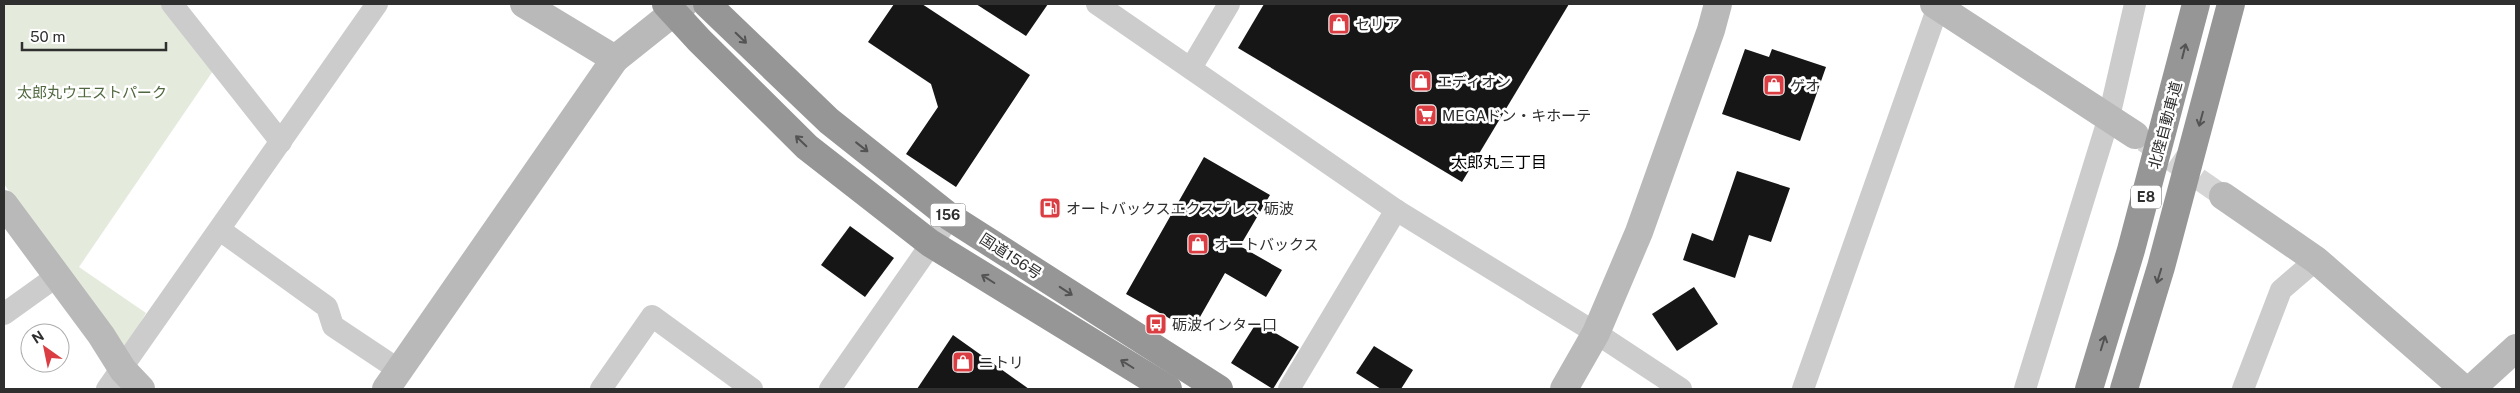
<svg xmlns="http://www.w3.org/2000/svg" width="2520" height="393" font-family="'Public Sans','Noto Sans JP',sans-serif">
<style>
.green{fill:#e4ebdd}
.building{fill:#161616}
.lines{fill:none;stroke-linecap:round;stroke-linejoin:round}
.street-tunnel{stroke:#d5d5d5;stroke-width:22;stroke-dasharray:22 11;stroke-linecap:butt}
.street{stroke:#ccc;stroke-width:22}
.secondary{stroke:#b9b9b9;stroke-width:28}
.highway{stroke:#969696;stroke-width:28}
.oneway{stroke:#535353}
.labels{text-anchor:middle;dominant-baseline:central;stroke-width:5;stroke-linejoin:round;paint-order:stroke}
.shield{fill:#fff;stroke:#6d6d6d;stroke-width:1}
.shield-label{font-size:14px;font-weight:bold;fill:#2f2f2f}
.poi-label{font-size:15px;fill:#2f2f2f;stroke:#fff;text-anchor:start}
.park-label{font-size:15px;fill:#50683f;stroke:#fff}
.street-label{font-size:15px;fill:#2f2f2f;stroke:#fff}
.neighbourhood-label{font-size:16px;fill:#000;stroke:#fff}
</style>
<rect width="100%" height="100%" fill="#fff"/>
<path class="green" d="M4 4H166L215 68 79 267 146 313 123 352 4 184Z"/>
<g class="building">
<path d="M894 4H922L1030 75 956 187 906 154 938 107 931 84 868 42Z"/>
<path d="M976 4H1048L1026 36Z"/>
<path d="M1264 4H1569L1462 182 1238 48Z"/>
<path d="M1745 49 1769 57 1772 49 1826 67 1800 141 1722 114Z"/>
<path d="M1204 157 1270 195 1240 246 1282 270 1266 297 1225 273 1192 331 1126 294Z"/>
<path d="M1737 171 1790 188 1771 242 1749 235 1735 278 1683 260 1692 233 1713 241Z"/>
<path d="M850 226 894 258 865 297 821 265Z"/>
<path d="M1694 287 1718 324 1677 351 1652 314Z"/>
<path d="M1257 322 1299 347 1273 389 1231 363Z"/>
<path d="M953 335 1029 389H917Z"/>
<path d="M1374 346 1413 370 1401 389H1381L1356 373Z"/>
</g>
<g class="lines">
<path class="street-tunnel" d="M2144 141 2223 196"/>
<g class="street">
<path d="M172 4 281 142"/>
<path d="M1097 4 1396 210 1596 333 1681 389"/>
<path d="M1191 68 1229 4"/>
<path d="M220 230 327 307 333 326 399 370"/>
<path d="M4 314 57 276"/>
<path d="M107 389 377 4"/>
<path d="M601 389 652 316 752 389"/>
<path d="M830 389 950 217"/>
<path d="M1289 389 1396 210"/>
<path d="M1803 389 1939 4"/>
<path d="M2025 389 2109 117 2135 4"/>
<path d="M2243 389 2281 290 2316 260"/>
</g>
<g class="secondary">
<path d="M524 4 615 59 684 4"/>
<path d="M1934 4 2135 135"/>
<path d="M2223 196 2316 260 2464 389"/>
<path d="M4 204 101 335 123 370 141 389"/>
<path d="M386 389 615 59"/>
<path d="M1564 389 1596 333 1639 232 1711 30 1718 4"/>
<path d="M2471 389 2516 348"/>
</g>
<g class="highway">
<path d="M666 4 699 40 807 147 930 243 1168 389"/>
<path d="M707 4 829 121 950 217 1219 389"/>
<path d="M2089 389 2131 250 2196 4"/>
<path d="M2124 389 2161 267 2231 4"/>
</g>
</g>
<defs><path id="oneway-shaft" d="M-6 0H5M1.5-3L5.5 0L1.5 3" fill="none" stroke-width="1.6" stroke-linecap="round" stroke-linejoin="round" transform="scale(1.25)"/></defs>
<g class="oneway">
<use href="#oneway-shaft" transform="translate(741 38) rotate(44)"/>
<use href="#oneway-shaft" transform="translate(2184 51) rotate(-76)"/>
<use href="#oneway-shaft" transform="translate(2201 119) rotate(105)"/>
<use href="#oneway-shaft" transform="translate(801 141) rotate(-136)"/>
<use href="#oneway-shaft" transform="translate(862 147) rotate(38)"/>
<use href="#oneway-shaft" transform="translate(2159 276) rotate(107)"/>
<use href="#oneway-shaft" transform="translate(988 279) rotate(-148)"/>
<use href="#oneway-shaft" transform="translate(1066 291) rotate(33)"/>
<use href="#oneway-shaft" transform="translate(2103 343) rotate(-73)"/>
<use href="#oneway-shaft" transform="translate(1127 364) rotate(-148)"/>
</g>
<defs>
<g id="shop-square" transform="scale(1.125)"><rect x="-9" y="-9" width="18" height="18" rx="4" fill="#da3d42" stroke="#fff"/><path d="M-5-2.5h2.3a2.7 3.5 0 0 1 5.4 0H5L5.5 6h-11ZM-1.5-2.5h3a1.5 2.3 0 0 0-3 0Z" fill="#fff"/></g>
<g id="supermarket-square" transform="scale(1.125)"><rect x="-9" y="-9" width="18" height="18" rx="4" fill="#da3d42" stroke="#fff"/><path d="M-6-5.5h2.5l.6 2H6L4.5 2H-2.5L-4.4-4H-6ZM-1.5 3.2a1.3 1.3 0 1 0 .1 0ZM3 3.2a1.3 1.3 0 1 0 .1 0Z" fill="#fff"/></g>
<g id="fuel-square" transform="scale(1.125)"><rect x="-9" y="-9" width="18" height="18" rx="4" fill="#da3d42" stroke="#fff"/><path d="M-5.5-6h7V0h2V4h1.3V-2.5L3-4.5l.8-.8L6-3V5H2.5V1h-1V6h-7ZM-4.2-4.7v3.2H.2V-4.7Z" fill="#fff"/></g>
<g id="bus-square" transform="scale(1.125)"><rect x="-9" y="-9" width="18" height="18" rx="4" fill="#da3d42" stroke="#fff"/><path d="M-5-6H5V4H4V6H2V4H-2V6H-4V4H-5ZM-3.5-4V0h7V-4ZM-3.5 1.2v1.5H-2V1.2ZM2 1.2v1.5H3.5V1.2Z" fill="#fff"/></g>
</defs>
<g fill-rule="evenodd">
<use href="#shop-square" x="1339" y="24"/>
<use href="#shop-square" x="1421" y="81"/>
<use href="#shop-square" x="1774" y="85"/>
<use href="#supermarket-square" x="1426" y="115"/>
<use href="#fuel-square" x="1050" y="208"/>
<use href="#shop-square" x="1198" y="244"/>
<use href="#bus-square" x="1156" y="324"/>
<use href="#shop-square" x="963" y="362"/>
</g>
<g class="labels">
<g class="shield">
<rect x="2131" y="185.5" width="30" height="23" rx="4"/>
<rect x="930.5" y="203.5" width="35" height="23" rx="4"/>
</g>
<g class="shield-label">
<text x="2146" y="197">E8</text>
<text x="948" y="215">156</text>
</g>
<g class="poi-label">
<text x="1355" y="24">セリア</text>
<text x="1437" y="81">エディオン</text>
<text x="1790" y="85">ゲオ</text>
<text x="1442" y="115">MEGAドン・キホーテ</text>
<text x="1066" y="208">オートバックスエクスプレス 砺波</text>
<text x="1214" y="244">オートバックス</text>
<text x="1172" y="324">砺波インター口</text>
<text x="979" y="362">ニトリ</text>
</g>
<g class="park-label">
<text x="92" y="92">太郎丸ウエストパーク</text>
</g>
<g class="street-label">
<text transform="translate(2165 125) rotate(-75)">北陸自動車道</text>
<text transform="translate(1011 256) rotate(33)">国道156号</text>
</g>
<g class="neighbourhood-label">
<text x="1499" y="162">太郎丸三丁目</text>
</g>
</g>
<rect width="2520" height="393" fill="none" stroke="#2f2f2f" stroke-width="10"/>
<g transform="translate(45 348) rotate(327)"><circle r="24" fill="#ffffff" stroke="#acacac"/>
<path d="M0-4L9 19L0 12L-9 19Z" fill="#da3d42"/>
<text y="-8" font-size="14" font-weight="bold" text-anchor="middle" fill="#2f2f2f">N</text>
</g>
<path d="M22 42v8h144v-8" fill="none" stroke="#2f2f2f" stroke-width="2.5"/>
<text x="30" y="42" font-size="15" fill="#2f2f2f" stroke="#ffffff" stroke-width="4" paint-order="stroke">50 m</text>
</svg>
